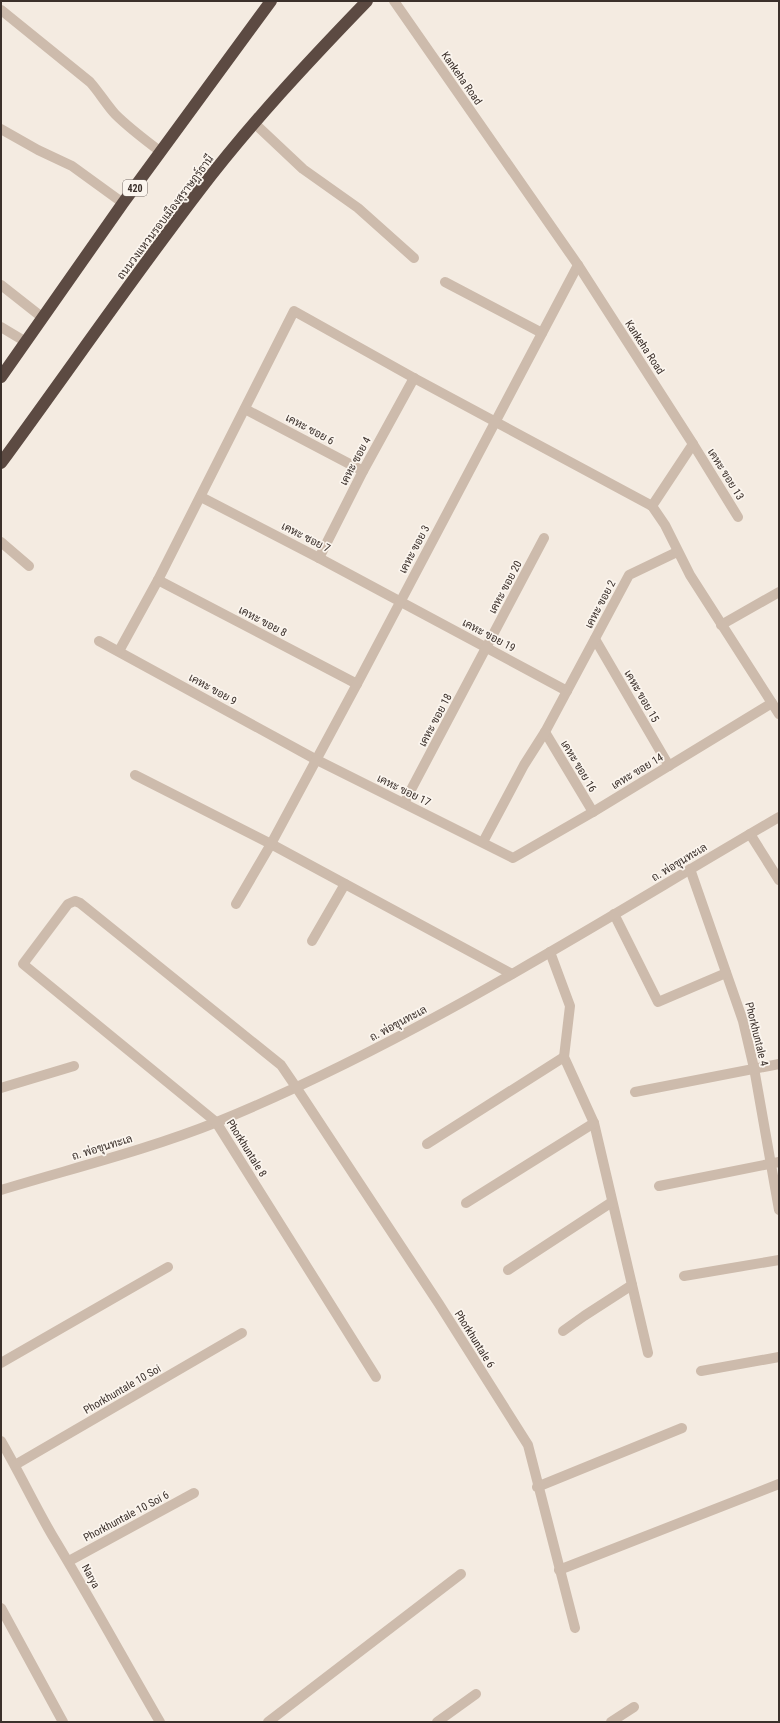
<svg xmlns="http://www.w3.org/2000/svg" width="780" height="1723" viewBox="0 0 780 1723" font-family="'Roboto Condensed',Sarabun,sans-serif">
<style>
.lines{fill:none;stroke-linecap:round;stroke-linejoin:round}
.minor{stroke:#cdbbac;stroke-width:10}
.highway{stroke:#5c4a42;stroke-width:12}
.labels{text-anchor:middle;stroke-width:3.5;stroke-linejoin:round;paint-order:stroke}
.shield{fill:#fbf5ee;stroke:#756b66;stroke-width:1}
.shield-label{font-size:10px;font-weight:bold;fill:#3b302b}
.street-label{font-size:11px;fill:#3b302b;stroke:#fbf5ee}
</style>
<rect width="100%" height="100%" fill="#f4ebe1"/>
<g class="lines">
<!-- minor -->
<g class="minor">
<polyline points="394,1 578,265 693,444 652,506"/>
<path d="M1 10 90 82C99 92 106 104 115 114 129 128 145 140 161 152"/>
<polyline points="254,123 303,169 358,208 414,258"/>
<polyline points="1,129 38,150 72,166 123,203"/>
<polyline points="445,282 542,333"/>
<polyline points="1,285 43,318"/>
<polyline points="1,327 26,342"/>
<polyline points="245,409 363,471"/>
<polyline points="693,444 738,517"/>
<polyline points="201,497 319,558 567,691"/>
<polyline points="1,542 29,566"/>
<polyline points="319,558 363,471 414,378"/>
<polyline points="158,580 357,684"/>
<polyline points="721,625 779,592"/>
<polyline points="595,639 669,766"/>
<polyline points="99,641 315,759 513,858 593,812 772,703"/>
<polyline points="119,651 158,580 294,311 414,378 652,506 665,525 690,575 779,714"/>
<polyline points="545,732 593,812"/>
<polyline points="135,775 271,844 512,974"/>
<polyline points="404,803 544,538"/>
<polyline points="750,834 779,880"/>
<polyline points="483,842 524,765 545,732 629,575 677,552"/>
<polyline points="690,869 743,1021 754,1068 779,1210"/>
<polyline points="236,904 271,844 357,684 578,265"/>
<polyline points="614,914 658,1002 726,973"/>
<polyline points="312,941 345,884"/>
<polyline points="550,952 570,1006 564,1057 594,1123 648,1353"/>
<polyline points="1,1088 74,1066"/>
<polyline points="635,1092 779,1064"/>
<polyline points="427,1144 564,1057"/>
<polyline points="659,1186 779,1162"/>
<path d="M1 1190C73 1168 147 1150 217 1122 415 1041 595 924 779 817"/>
<polyline points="466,1203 594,1123"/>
<polyline points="508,1270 612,1202"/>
<polyline points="684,1276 779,1260"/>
<polyline points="563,1331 584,1316 632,1285"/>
<polyline points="1,1363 168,1267"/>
<polyline points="701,1371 779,1357"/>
<polyline points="376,1377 216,1122 23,964 68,904 75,901 80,903 281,1065 296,1087 439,1304 528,1445 575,1628"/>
<path d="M1 1441C19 1472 34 1504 52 1535 89 1596 124 1660 160 1722"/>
<polyline points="15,1465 242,1333"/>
<polyline points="537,1487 682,1428"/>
<polyline points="69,1561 194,1493"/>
<polyline points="559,1570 779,1484"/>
<polyline points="1,1608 63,1722"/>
<polyline points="268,1722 461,1574"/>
<polyline points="437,1722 476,1694"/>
<polyline points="611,1722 634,1707"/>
</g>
<!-- highway -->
<g class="highway">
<polyline points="1,377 123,203 271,1"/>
<path d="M1 463C67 373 131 280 199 191 250 124 308 62 367 1"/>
</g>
</g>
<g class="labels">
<!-- shield labels -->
<rect class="shield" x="123" y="180" width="24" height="16" rx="3"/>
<g class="shield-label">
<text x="135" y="192">420</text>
</g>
<!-- street labels -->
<g class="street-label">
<text transform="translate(462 78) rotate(55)" y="4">Kankeha Road</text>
<text transform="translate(165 217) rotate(-53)" y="4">ถนนวงแหวนรอบเมืองสุราษฎร์ธานี</text>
<text transform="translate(645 347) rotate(57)" y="4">Kankeha Road</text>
<text transform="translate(310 429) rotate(28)" y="4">เคหะ ซอย 6</text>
<text transform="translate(355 461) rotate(-62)" y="4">เคหะ ซอย 4</text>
<text transform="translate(726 474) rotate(58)" y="4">เคหะ ขอย 13</text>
<text transform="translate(306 537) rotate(27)" y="4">เคหะ ซอย 7</text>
<text transform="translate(414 549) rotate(-62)" y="4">เคหะ ขอย 3</text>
<text transform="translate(505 587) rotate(-62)" y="4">เคหะ ขอย 20</text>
<text transform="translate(600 604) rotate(-62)" y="4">เคหะ ขอย 2</text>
<text transform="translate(263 621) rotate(28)" y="4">เคหะ ขอย 8</text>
<text transform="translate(489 635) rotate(28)" y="4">เคหะ ขอย 19</text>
<text transform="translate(213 689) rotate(29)" y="4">เคหะ ขอย 9</text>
<text transform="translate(642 696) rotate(60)" y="4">เคหะ ขอย 15</text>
<text transform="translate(435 720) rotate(-62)" y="4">เคหะ ขอย 18</text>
<text transform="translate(579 766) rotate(59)" y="4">เคหะ ขอย 16</text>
<text transform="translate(637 771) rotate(-31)" y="4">เคหะ ขอย 14</text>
<text transform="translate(404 790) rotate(26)" y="4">เคหะ ขอย 17</text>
<text transform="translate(679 862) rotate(-31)" y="4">ถ. พ่อขุนทะเล</text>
<text transform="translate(398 1023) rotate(-28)" y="4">ถ. พ่อขุนทะเล</text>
<text transform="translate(757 1034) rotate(76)" y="4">Phorkhuntale 4</text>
<text transform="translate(102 1147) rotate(-17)" y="4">ถ. พ่อขุนทะเล</text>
<text transform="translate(247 1148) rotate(58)" y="4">Phorkhuntale 8</text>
<text transform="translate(475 1339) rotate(58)" y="4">Phorkhuntale 6</text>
<text transform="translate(122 1389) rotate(-30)" y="4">Phorkhuntale 10 Soi</text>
<text transform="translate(126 1516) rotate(-28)" y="4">Phorkhuntale 10 Soi 6</text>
<text transform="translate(91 1576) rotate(62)" y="4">Narya</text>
</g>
</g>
<!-- border -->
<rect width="780" height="1723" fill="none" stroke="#3b302b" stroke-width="4"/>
</svg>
